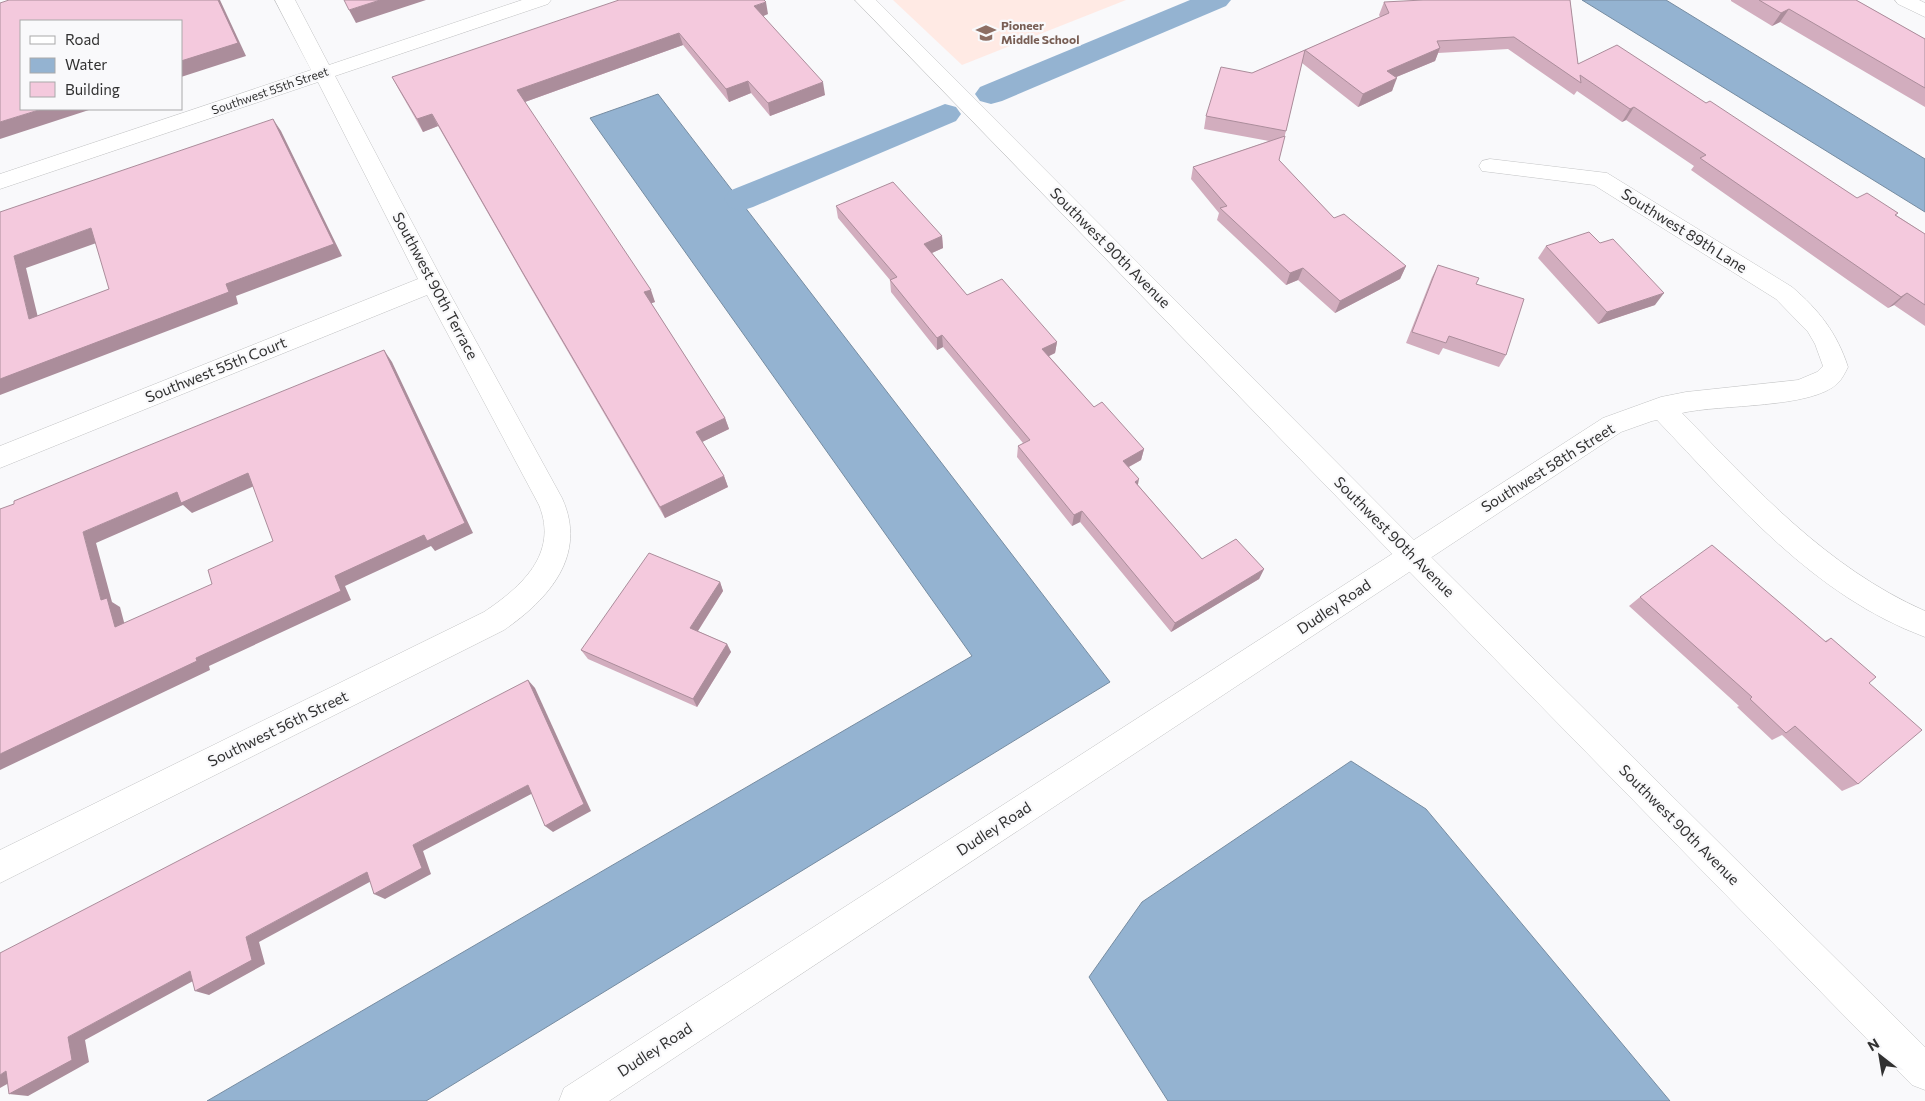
<svg xmlns="http://www.w3.org/2000/svg" width="1925" height="1101" viewBox="0 0 1925 1101" font-family="Commissioner,sans-serif">
<style>
.education{fill:#ffeae4}
.water{fill:#94b3d1;stroke:#768ca1}
.lines{fill:none;stroke-linecap:round;stroke-linejoin:round}
.canal{fill:#94b3d1;fill-rule:evenodd}
.minor-casing{stroke:#c2c3c4;stroke-width:1}
.tertiary-casing{stroke:#c2c3c4;stroke-width:1}
.minor{fill:#fff;fill-rule:evenodd}
.tertiary{fill:#fff;fill-rule:evenodd}
.wall{fill:#d2adbe}
.shaded-wall{fill:#ab8d9b}
.building{fill:#f4c9dd;stroke:#ab8d9b;fill-rule:evenodd}
.labels{text-anchor:middle;stroke-width:4.5;stroke-linejoin:round;paint-order:stroke}
.far-education-label{font-size:12px;font-weight:bold;fill:#785e54;stroke:#f9f9fb;text-anchor:start}
.far-street-label{font-size:12px;fill:#313131;stroke:#f9f9fb}
.street-label{font-size:15px;fill:#313131;stroke:#f9f9fb}
</style>
<rect width="100%" height="100%" fill="#f9f9fb"/>
<!-- education -->
<polygon class="education" points="893,0 1126,0 962,65"/>
<!-- water -->
<g class="water">
<polygon points="1582,0 1666,0 1925,159 1925,212"/>
<polygon points="658,94 1110,682 426,1101 207,1101 972,656 590,118"/>
<polygon points="1351,761 1426,809 1670,1101 1168,1101 1089,977 1142,902"/>
</g>
<g class="lines">
<!-- canal -->
<g class="canal">
<polygon points="1190,0 1231,0 1226,6 1002,101 991,104 980,101 975,94 980,87"/>
<polygon points="945,104 956,107 961,114 956,121 753,207 741,211 729,207 724,199 729,191"/>
</g>
<defs>
<g id="minor">
<path d="M275 0H295L329 65 522 0H551L548 4 335 76 444 283 562 498C588 555 549 599 504 630L0 883V850L484 612C521 587 559 554 539 505L427 295 0 468V446L418 279 318 82 0 189V174L311 70Z"/>
<polygon points="1895,0 1919,0 1925,3 1925,17 1898,4"/>
<path d="M1490 159 1607 173 1792 287C1819 310 1837 333 1848 367 1845 373 1842 379 1838 383 1812 409 1720 404 1682 413 1756 489 1826 567 1925 611V637C1814 596 1736 503 1657 420L1652 421 1621 432 609 1101H559L564 1088 1603 418 1661 397 1686 392 1798 380 1817 372 1823 366 1815 344 1808 332 1776 299 1594 185 1482 171 1479 166 1482 161Z"/>
</g>
<polygon id="tertiary" points="855,0 876,0 1421,547 1925,1047 1925,1090 1912,1085 1401,563"/>
</defs>
<!-- minor casing -->
<use href="#minor" class="minor-casing"/>
<!-- tertiary casing -->
<use href="#tertiary" class="tertiary-casing"/>
<!-- minor -->
<use href="#minor" class="minor"/>
<!-- tertiary -->
<use href="#tertiary" class="tertiary"/>
</g>
<!-- wall -->
<g class="wall">
<polygon points="1570,0 1578,64 1706,103 1857,198 1898,213 1896,215 1925,234 1925,326 1894,305 1888,308 1852,283 1691,170 1694,166 1626,120 1622,122 1577,91 1574,95 1508,49 1438,53 1435,61 1396,77 1392,91 1358,107 1302,63 1279,160 1334,218 1406,266 1400,279 1335,313 1298,280 1286,285 1217,220 1219,213 1191,179 1193,167 1269,141 1204,129 1206,116 1252,73 1380,17 1379,15 1384,2"/>
<polygon points="1731,0 1856,0 1925,39 1925,107 1780,22 1772,26 1731,1"/>
<polygon points="768,14 763,16 825,95 770,116 751,93 729,102 683,45 525,102 655,302 651,303 725,418 729,429 702,442 724,476 728,487 665,518 529,285 438,126 423,132 399,90 392,77"/>
<polygon points="836,206 942,236 943,248 932,253 967,295 1057,342 1055,353 1049,356 1094,407 1144,449 1141,460 1129,467 1138,485 1202,559 1264,569 1259,579 1171,632 1080,522 1072,526 1017,457 1018,446 1023,443 943,347 937,350 891,292 890,280 838,218"/>
<polygon points="1546,246 1655,305 1598,324 1538,258"/>
<polygon points="1438,265 1476,284 1506,355 1499,367 1443,348 1439,355 1406,343 1432,277"/>
<polygon points="720,582 723,591 698,631 727,644 731,652 697,707 588,659 581,650"/>
<polygon points="1640,597 1825,641 1831,638 1869,683 1858,784 1842,791 1782,735 1772,740 1737,707 1739,706 1629,606"/>
</g>
<!-- shaded-wall -->
<g class="shaded-wall">
<polygon points="218,0 220,0 246,56 181,77 181,61"/>
<polygon points="380,0 426,0 356,23 349,10"/>
<polygon points="766,2 768,14 756,19 754,6"/>
<polygon points="1789,9 1780,22 1772,26 1781,13"/>
<polygon points="679,33 683,45 522,103 517,90"/>
<polygon points="1440,48 1435,61 1382,83 1387,71"/>
<polygon points="1397,78 1392,91 1358,107 1363,94"/>
<polygon points="748,81 751,93 729,102 726,89"/>
<polygon points="823,82 825,95 770,116 768,103"/>
<polygon points="1634,107 1626,120 1622,122 1630,109"/>
<polygon points="42,109 92,109 0,139 0,122"/>
<polygon points="432,114 438,126 423,132 417,119"/>
<polygon points="273,119 281,131 342,256 236,296 238,304 0,395 0,379 226,284"/>
<polygon points="91,228 102,241 26,268 41,330 29,319 14,256"/>
<polygon points="942,236 943,248 925,256 924,244"/>
<polygon points="1406,266 1400,279 1335,313 1340,301"/>
<polygon points="1303,268 1298,280 1286,285 1290,273"/>
<polygon points="651,290 655,302 649,304 644,292"/>
<polygon points="1664,293 1655,305 1598,324 1607,312"/>
<polygon points="1907,293 1894,305 1888,308 1901,297"/>
<polygon points="942,335 943,347 937,350 937,338"/>
<polygon points="1057,342 1055,353 1041,360 1042,349"/>
<polygon points="384,350 392,362 473,533 435,551 431,546 345,586 351,600 209,666 210,670 0,770 0,754 196,658 335,576"/>
<polygon points="725,418 729,429 700,443 696,432"/>
<polygon points="1144,449 1141,460 1121,471 1123,461"/>
<polygon points="248,473 259,484 192,513 183,505 96,543 112,602 120,607 128,637 115,627 101,600 83,532 177,492"/>
<polygon points="724,476 728,487 665,518 660,507"/>
<polygon points="1139,479 1137,490 1135,482"/>
<polygon points="1082,511 1080,522 1072,526 1074,515"/>
<polygon points="1264,569 1259,579 1171,632 1175,623"/>
<polygon points="720,582 723,591 694,637 690,628"/>
<polygon points="727,644 731,652 697,707 693,699"/>
<polygon points="528,680 535,688 591,811 553,832 545,826"/>
<polygon points="528,785 535,792 423,851 431,874 385,899 374,894 413,845"/>
<polygon points="367,872 377,878 259,942 265,964 209,995 195,991 246,937"/>
<polygon points="190,971 204,975 85,1040 89,1062 28,1096 9,1094 68,1037"/>
<polygon points="6,1071 25,1074 0,1088 0,1075"/>
</g>
<!-- building -->
<g class="building">
<polygon points="9,0 218,0 238,43 181,61 181,21 21,21 21,109 42,109 0,122 0,3"/>
<polygon points="344,0 380,0 349,10"/>
<polygon points="619,0 764,0 766,2 754,6 823,82 768,103 748,81 726,89 679,33 517,90 651,290 644,292 725,418 696,432 724,476 660,507 523,273 432,114 417,119 392,77"/>
<polygon points="1423,0 1570,0 1578,64 1617,45 1706,103 1710,101 1857,198 1867,193 1898,213 1895,215 1925,234 1925,305 1907,293 1901,297 1864,271 1700,158 1706,155 1634,107 1630,109 1580,75 1581,83 1514,37 1437,41 1440,48 1387,71 1397,78 1363,94 1305,50 1389,13 1384,2"/>
<polygon points="1759,0 1856,0 1925,39 1925,88 1789,9 1781,13"/>
<polygon points="1305,50 1286,131 1206,116 1221,67 1252,73"/>
<path d="M273 119 334 244 226 284 229 292 0 379V212ZM91 228 109 289 29 319 14 256Z"/>
<polygon points="1285,136 1279,160 1334,218 1344,214 1406,266 1340,301 1303,268 1290,273 1220,208 1227,206 1193,167"/>
<polygon points="893,182 942,236 924,244 967,295 1002,279 1057,342 1042,349 1094,407 1102,402 1144,449 1123,461 1139,479 1135,482 1202,559 1236,539 1264,569 1175,623 1082,511 1074,515 1018,446 1030,440 942,335 937,338 890,280 897,277 836,206"/>
<polygon points="1589,232 1600,243 1613,239 1664,293 1607,312 1546,246"/>
<polygon points="1438,265 1479,278 1476,284 1524,299 1506,355 1449,336 1446,343 1412,332"/>
<path d="M384 350 465 523 427 541 424 535 335 576 341 591 196 658 197 661 0 754V509L14 504V501L135 451ZM248 473 273 541 208 570 212 584 115 627 107 598 101 600 83 532 177 492 181 503Z"/>
<polygon points="1712,545 1826,642 1831,638 1876,677 1869,683 1922,730 1858,784 1795,726 1786,733 1750,699 1752,697 1640,597"/>
<polygon points="649,553 720,582 690,628 727,644 693,699 581,650"/>
<polygon points="528,680 584,804 545,826 528,785 413,845 422,868 374,894 367,872 246,937 252,960 195,991 190,971 68,1037 72,1060 9,1094 6,1071 0,1075 0,953"/>
</g>
<!-- icons -->
<defs>
<symbol id="school-bare" viewBox="-9 -9 18 18"><path d="M0-5L7-2L0 1L-7-2ZM-4 1L0 2.5L4 1V4Q0 6-4 4Z" fill="#8d6e63" stroke="#f9f9fb" stroke-width="2.5" paint-order="stroke"/></symbol>
</defs>
<g fill-rule="evenodd">
<use href="#school-bare" x="972" y="19" width="28" height="28"/>
</g>
<g class="labels">
<!-- far-education labels -->
<g class="far-education-label">
<text x="1001" y="30">Pioneer<tspan x="1001" dy="14">Middle School</tspan></text>
</g>
<!-- far-street labels -->
<g class="far-street-label">
<text transform="translate(270 91) rotate(-19)" y="4">Southwest 55th Street</text>
</g>
<!-- street labels -->
<g class="street-label">
<text transform="translate(1684 231) rotate(32)" y="5">Southwest 89th Lane</text>
<text transform="translate(1110 248) rotate(45)" y="5">Southwest 90th Avenue</text>
<text transform="translate(435 286) rotate(62)" y="5">Southwest 90th Terrace</text>
<text transform="translate(216 370) rotate(-22)" y="5">Southwest 55th Court</text>
<text transform="translate(1548 468) rotate(-32)" y="5">Southwest 58th Street</text>
<text transform="translate(1394 537) rotate(45)" y="5">Southwest 90th Avenue</text>
<text transform="translate(1334 607) rotate(-34)" y="5">Dudley Road</text>
<text transform="translate(278 729) rotate(-26)" y="5">Southwest 56th Street</text>
<text transform="translate(1679 825) rotate(45)" y="5">Southwest 90th Avenue</text>
<text transform="translate(994 829) rotate(-33)" y="5">Dudley Road</text>
<text transform="translate(655 1050) rotate(-33)" y="5">Dudley Road</text>
</g>
</g>
<!-- legend -->
<rect x="20" y="20" width="162" height="90" fill="#f9f9fb" stroke="#a9a9aa"/>
<rect x="30" y="36" width="25" height="8" fill="#ffffff" stroke="#a9a9aa"/>
<text x="65" y="45" font-size="15" fill="#313131">Road</text>
<rect x="30" y="58" width="25" height="15" fill="#94b3d1" stroke="#a9a9aa"/>
<text x="65" y="70" font-size="15" fill="#313131">Water</text>
<rect x="30" y="82" width="25" height="15" fill="#f4c9dd" stroke="#a9a9aa"/>
<text x="65" y="95" font-size="15" fill="#313131">Building</text>
<!-- north arrow -->
<g transform="translate(1880 1056) rotate(329)" stroke="#f9f9fb" stroke-width="4" paint-order="stroke">
<path d="M0-4L9 19L0 12L-9 19Z" fill="#313131"/>
<text y="-8" font-size="14" font-weight="bold" text-anchor="middle" fill="#313131">N</text>
</g>
</svg>
